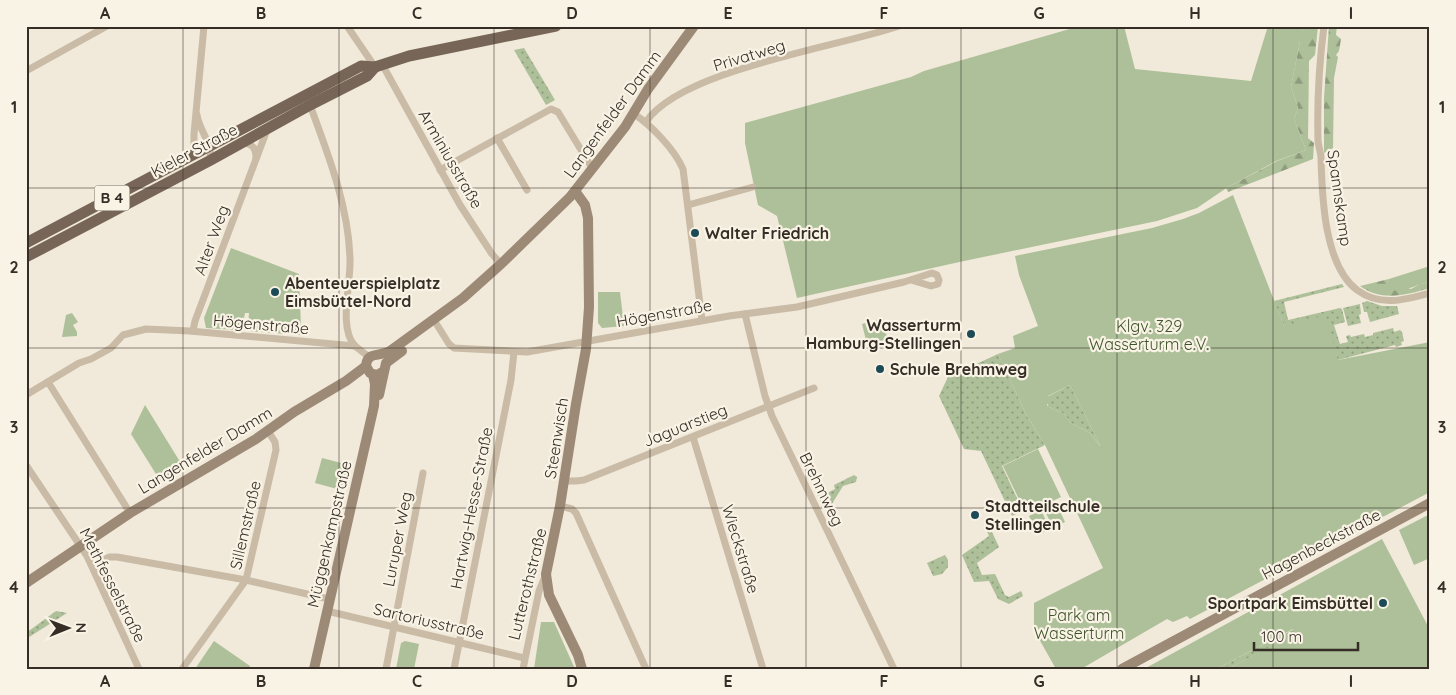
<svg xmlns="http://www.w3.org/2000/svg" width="1456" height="695" viewBox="0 0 1456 695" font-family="Quicksand,sans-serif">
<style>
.grass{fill:url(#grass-dots)}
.forest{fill:url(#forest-firs)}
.green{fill:#adc099;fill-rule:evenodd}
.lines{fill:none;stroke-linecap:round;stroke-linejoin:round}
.street{stroke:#c9bba5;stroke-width:7}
.secondary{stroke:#9d8a76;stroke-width:10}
.primary{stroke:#776657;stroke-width:11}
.grid{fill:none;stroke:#352d26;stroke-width:1;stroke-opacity:0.55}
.poi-dot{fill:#1c4a56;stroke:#f9f3e5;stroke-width:2}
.labels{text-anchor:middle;stroke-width:4.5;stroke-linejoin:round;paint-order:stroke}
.shield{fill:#f9f3e5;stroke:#70685f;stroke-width:1}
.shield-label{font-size:15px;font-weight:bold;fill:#352d26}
.street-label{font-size:16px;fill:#352d26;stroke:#f9f3e5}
.poi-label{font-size:16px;font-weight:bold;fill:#352d26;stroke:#f9f3e5;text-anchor:start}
.park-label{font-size:16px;fill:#3e532a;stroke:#f9f3e5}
.neatline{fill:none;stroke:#352d26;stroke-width:2}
.grid-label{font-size:16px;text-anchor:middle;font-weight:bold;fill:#352d26}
</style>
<defs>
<pattern id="grass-dots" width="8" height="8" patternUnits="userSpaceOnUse" patternTransform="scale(1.25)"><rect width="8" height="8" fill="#adc099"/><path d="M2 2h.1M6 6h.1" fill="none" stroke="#8e9c7d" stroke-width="1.8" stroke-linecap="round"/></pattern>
<pattern id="forest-firs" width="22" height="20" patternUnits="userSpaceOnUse" patternTransform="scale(1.25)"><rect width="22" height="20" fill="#adc099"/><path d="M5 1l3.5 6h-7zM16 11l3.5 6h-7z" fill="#8e9c7d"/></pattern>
</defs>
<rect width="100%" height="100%" fill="#f1e9d9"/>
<!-- grass -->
<g class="grass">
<polygon points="524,48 555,100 546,105 514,50"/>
<polygon points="1342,284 1344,287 1284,302 1288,320 1340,308 1342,309 1345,322 1334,325 1340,344 1348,342 1346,336 1350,335 1351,337 1364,334 1365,337 1373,335 1373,333 1393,328 1394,332 1400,330 1402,332 1404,341 1401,342 1402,345 1396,347 1395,345 1338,360 1284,326 1274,301"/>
<polygon points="1367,301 1382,306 1397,306 1399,314 1370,322 1367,312 1364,312 1362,303"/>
<polygon points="1360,304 1361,314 1359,315 1361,323 1348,326 1343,308"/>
<polygon points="248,325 301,328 302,335 248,331"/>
<polygon points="998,354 1027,416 1045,445 1002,466 1023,511 1012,516 981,451 964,449 939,396 948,377"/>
<polygon points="1070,385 1101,447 1090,433 1071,423 1064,414 1047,406 1049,403 1047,397"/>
<polygon points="854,475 857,477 856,482 843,486 830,507 824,510 816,492 819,491 821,496 835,489 834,485"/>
<polygon points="1006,519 1008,522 991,530 999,547 977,563 982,575 995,574 1005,595 1009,597 1021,591 1023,596 1009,604 998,599 989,581 974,582 962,555 989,536 986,529"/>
<polygon points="945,555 948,560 948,567 942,574 933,576 927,563"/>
<polygon points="56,611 67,613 26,639 26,633"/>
<polygon points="1294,629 1296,633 1228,669 1216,669"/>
</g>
<!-- forest -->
<g class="forest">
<polygon points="1303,26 1318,26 1315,55 1309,61 1308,138 1314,143 1313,159 1228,192 1226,188 1228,187 1277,161 1306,150 1294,119 1298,108 1291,87 1300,41 1304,41 1302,32"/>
<polygon points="1329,26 1337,26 1336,35 1341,39 1339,51 1336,55 1338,57 1334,78 1333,148 1324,153 1324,98"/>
<path d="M1389 279 1387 282 1411 289 1420 284 1430 282V288C1406 295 1382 302 1360 286Z"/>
</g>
<!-- green -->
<g class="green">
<polygon points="1080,26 1124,26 1135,69 1251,81 1268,26 1303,26 1302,34 1306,35 1305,41 1300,41 1291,87 1298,108 1294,119 1306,150 1276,161 1228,187 1197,208 1157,221 964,261 797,298 777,216 758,205 745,143 745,123 911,77 924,71"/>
<path d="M1233 195 1284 326 1326 315 1338 360 1430 342V492L1190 619 1187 616 1173 622 1167 619 1081 669H1056L1034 630V603L1103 568 1045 445 1027 416 998 354 1015 348 1013 336 1038 326 1019 275 1015 256 1152 228 1183 219 1199 213ZM1070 385 1100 445V446L1090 433 1071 423 1064 414 1047 406V404H1050L1051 400 1048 396Z"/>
<polygon points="231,248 299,274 301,328 248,325 249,313 245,313 242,328 237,330 206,328 204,318"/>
<path d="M1430 266V282C1417 282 1393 302 1387 282L1389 279Z"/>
<polygon points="598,292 620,292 624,326 602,328 598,323"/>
<polygon points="72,313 78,322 73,325 77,332 77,336 62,337 66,315"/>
<polygon points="883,318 884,323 882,325 888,338 868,348 862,324"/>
<polygon points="145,405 182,465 180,466 182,470 161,482 131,434"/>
<polygon points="1038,449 1061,497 1026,514 1003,466"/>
<polygon points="322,458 349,465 346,471 341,490 315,483"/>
<polygon points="1056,503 1065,522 1053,528 1044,509"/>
<polygon points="1041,510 1050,529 1038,535 1029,516"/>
<polygon points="1430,514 1430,558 1414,565 1399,530"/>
<polygon points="1382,539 1430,630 1430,669 1228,669 1295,633 1293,629 1216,669 1144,669"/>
<polygon points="541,622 554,622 575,669 534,669"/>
<polygon points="214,641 250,666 249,669 195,669"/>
<polygon points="405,641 419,644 414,669 396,669 401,643"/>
</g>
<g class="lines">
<!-- street -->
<g class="street">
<polyline points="347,26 375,67"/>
<path d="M1324 26C1319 64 1317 102 1318 140 1318 146 1321 152 1321 158 1322 196 1324 265 1357 290 1380 307 1405 300 1430 293"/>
<polyline points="382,64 460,205 492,254 501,264"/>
<polyline points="26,71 107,26"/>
<path d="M310 105C328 154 349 207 350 260 351 283 338 328 355 346"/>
<path d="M634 114C651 125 675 150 683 169L702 320"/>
<path d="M197 115C199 131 215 146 209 161"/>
<path d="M646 122C680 70 838 47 899 26"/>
<polyline points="497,138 527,190"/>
<path d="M242 143C252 143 256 148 256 158"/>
<polyline points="199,154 194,144 194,134 204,26"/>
<polyline points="440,170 551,109 558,112 592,168"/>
<polyline points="688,205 753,187"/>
<polyline points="745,314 765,396 772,416 894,669"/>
<polyline points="434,320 449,344 454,348 527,352 729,316 797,307 904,282 932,273 937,275 939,280 938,284 931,286 911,280"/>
<polyline points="193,331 195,321 267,130"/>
<polyline points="48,382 130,513"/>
<polyline points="26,395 79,363 91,359 111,348 123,335 146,329 190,331 355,346 369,357"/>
<polyline points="693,437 763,669"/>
<polyline points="26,465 87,556 139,669"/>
<polyline points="564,481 576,481 584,480 814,388"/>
<polyline points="560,506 572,509 576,513 646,669"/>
<polyline points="92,566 109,557 117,557 246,580 329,599"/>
<polyline points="327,611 524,658"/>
<polyline points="182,669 246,580 276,450 275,442 268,431"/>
<polyline points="386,669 423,473"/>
<polyline points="454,669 511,380 514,352"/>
<polyline points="523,669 539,591 546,574"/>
</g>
<!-- secondary -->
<g class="secondary">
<polyline points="575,191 585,205 588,218 589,307 586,349 576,404 560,506 546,574 549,595 578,655 582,669"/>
<path d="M384 371 377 375 370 373 366 366C367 351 380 357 390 351L463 298 501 264 570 197 625 127 648 89 694 26"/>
<polyline points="379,395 386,363 402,351"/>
<polyline points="26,583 130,513 256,439 294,412 346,381 366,366"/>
<polyline points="314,669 374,406 375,384 373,375"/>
<polyline points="1122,669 1430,503"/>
</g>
<!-- primary -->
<g class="primary">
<polyline points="26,243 361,66 375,67 409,56 556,26"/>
<polyline points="26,257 209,161 310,105 367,76 375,67"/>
</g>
</g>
<!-- grid -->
<path class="grid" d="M183 26V669M339 26V669M494 26V669M650 26V669M806 26V669M961 26V669M1117 26V669M1273 26V669M26 188H1430M26 348H1430M26 508H1430"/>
<!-- markers -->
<g class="poi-dot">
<circle cx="695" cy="233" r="5"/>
<circle cx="275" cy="292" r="5"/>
<circle cx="971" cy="334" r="5"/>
<circle cx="880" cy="369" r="5"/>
<circle cx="975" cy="515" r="5"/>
<circle cx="1383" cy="603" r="5"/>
</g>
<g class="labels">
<!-- shield labels -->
<rect class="shield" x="94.5" y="185.5" width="35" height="25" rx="4"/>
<g class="shield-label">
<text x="112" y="203">B 4</text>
</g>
<!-- street labels -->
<g class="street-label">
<text transform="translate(749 55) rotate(-17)" y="6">Privatweg</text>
<text transform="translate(612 114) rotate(-54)" y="6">Langenfelder Damm</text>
<text transform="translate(194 150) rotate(-28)" y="6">Kieler Straße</text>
<text transform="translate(451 159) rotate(60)" y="6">Arminiusstraße</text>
<text transform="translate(1340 198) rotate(82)" y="6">Spannskamp</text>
<text transform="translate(211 240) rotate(-70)" y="6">Alter Weg</text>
<text transform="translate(664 313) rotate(-10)" y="6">Högenstraße</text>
<text transform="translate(261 324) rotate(5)" y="6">Högenstraße</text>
<text transform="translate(685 425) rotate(-22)" y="6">Jaguarstieg</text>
<text transform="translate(556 438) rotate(-81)" y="6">Steenwisch</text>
<text transform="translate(205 450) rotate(-31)" y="6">Langenfelder Damm</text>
<text transform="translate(822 489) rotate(64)" y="6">Brehmweg</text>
<text transform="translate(471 508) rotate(-79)" y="6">Hartwig-Hesse-Straße</text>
<text transform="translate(245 525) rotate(-77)" y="6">Sillemstraße</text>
<text transform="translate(329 534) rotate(-77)" y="6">Müggenkampstraße</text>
<text transform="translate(397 539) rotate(-79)" y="6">Luruper Weg</text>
<text transform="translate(1321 544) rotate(-28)" y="6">Hagenbeckstraße</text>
<text transform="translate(741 549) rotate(73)" y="6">Wieckstraße</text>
<text transform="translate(527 584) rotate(-76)" y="6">Lutterothstraße</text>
<text transform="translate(113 585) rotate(63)" y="6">Methfesselstraße</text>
<text transform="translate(429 621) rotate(13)" y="6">Sartoriusstraße</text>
</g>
<!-- poi labels -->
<g class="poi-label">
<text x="705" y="239">Walter Friedrich</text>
<text x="285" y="289">Abenteuerspielplatz<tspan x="285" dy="18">Eimsbüttel-Nord</tspan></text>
<text x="961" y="331" text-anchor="end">Wasserturm<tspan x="961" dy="18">Hamburg-Stellingen</tspan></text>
<text x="890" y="375">Schule Brehmweg</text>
<text x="985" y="512">Stadtteilschule<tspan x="985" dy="18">Stellingen</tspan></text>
<text x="1373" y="609" text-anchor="end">Sportpark Eimsbüttel</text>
</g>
<!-- park labels -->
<g class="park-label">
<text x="1149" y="332">Klgv. 329<tspan x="1149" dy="18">Wasserturm e.V.</tspan></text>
<text x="1079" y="621">Park am<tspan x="1079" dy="18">Wasserturm</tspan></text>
</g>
</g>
<!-- border -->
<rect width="1456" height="695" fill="none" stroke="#f9f3e5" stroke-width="55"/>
<!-- north arrow -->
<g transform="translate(68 628) rotate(89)" stroke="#f9f3e5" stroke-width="4" paint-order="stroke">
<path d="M0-4L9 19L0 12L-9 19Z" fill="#352d26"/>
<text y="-8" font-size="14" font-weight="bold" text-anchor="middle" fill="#352d26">N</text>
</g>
<!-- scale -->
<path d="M1254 642v8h104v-8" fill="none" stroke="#352d26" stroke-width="2.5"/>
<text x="1261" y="642" font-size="15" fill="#352d26" stroke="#f9f3e5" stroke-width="4" paint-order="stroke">100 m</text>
<rect x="28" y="28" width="1400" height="640" class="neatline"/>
<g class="grid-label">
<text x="105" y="19">A</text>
<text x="261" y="19">B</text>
<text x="417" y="19">C</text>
<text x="572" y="19">D</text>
<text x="728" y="19">E</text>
<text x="884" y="19">F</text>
<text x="1039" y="19">G</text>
<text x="1195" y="19">H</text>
<text x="1351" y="19">I</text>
<text x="14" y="113">1</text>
<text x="1442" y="113">1</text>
<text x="14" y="273">2</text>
<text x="1442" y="273">2</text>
<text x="14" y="433">3</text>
<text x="1442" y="433">3</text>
<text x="14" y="593">4</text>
<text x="1442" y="593">4</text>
<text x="105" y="687">A</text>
<text x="261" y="687">B</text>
<text x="417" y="687">C</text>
<text x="572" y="687">D</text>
<text x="728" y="687">E</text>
<text x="884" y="687">F</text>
<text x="1039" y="687">G</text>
<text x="1195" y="687">H</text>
<text x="1351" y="687">I</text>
</g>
</svg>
